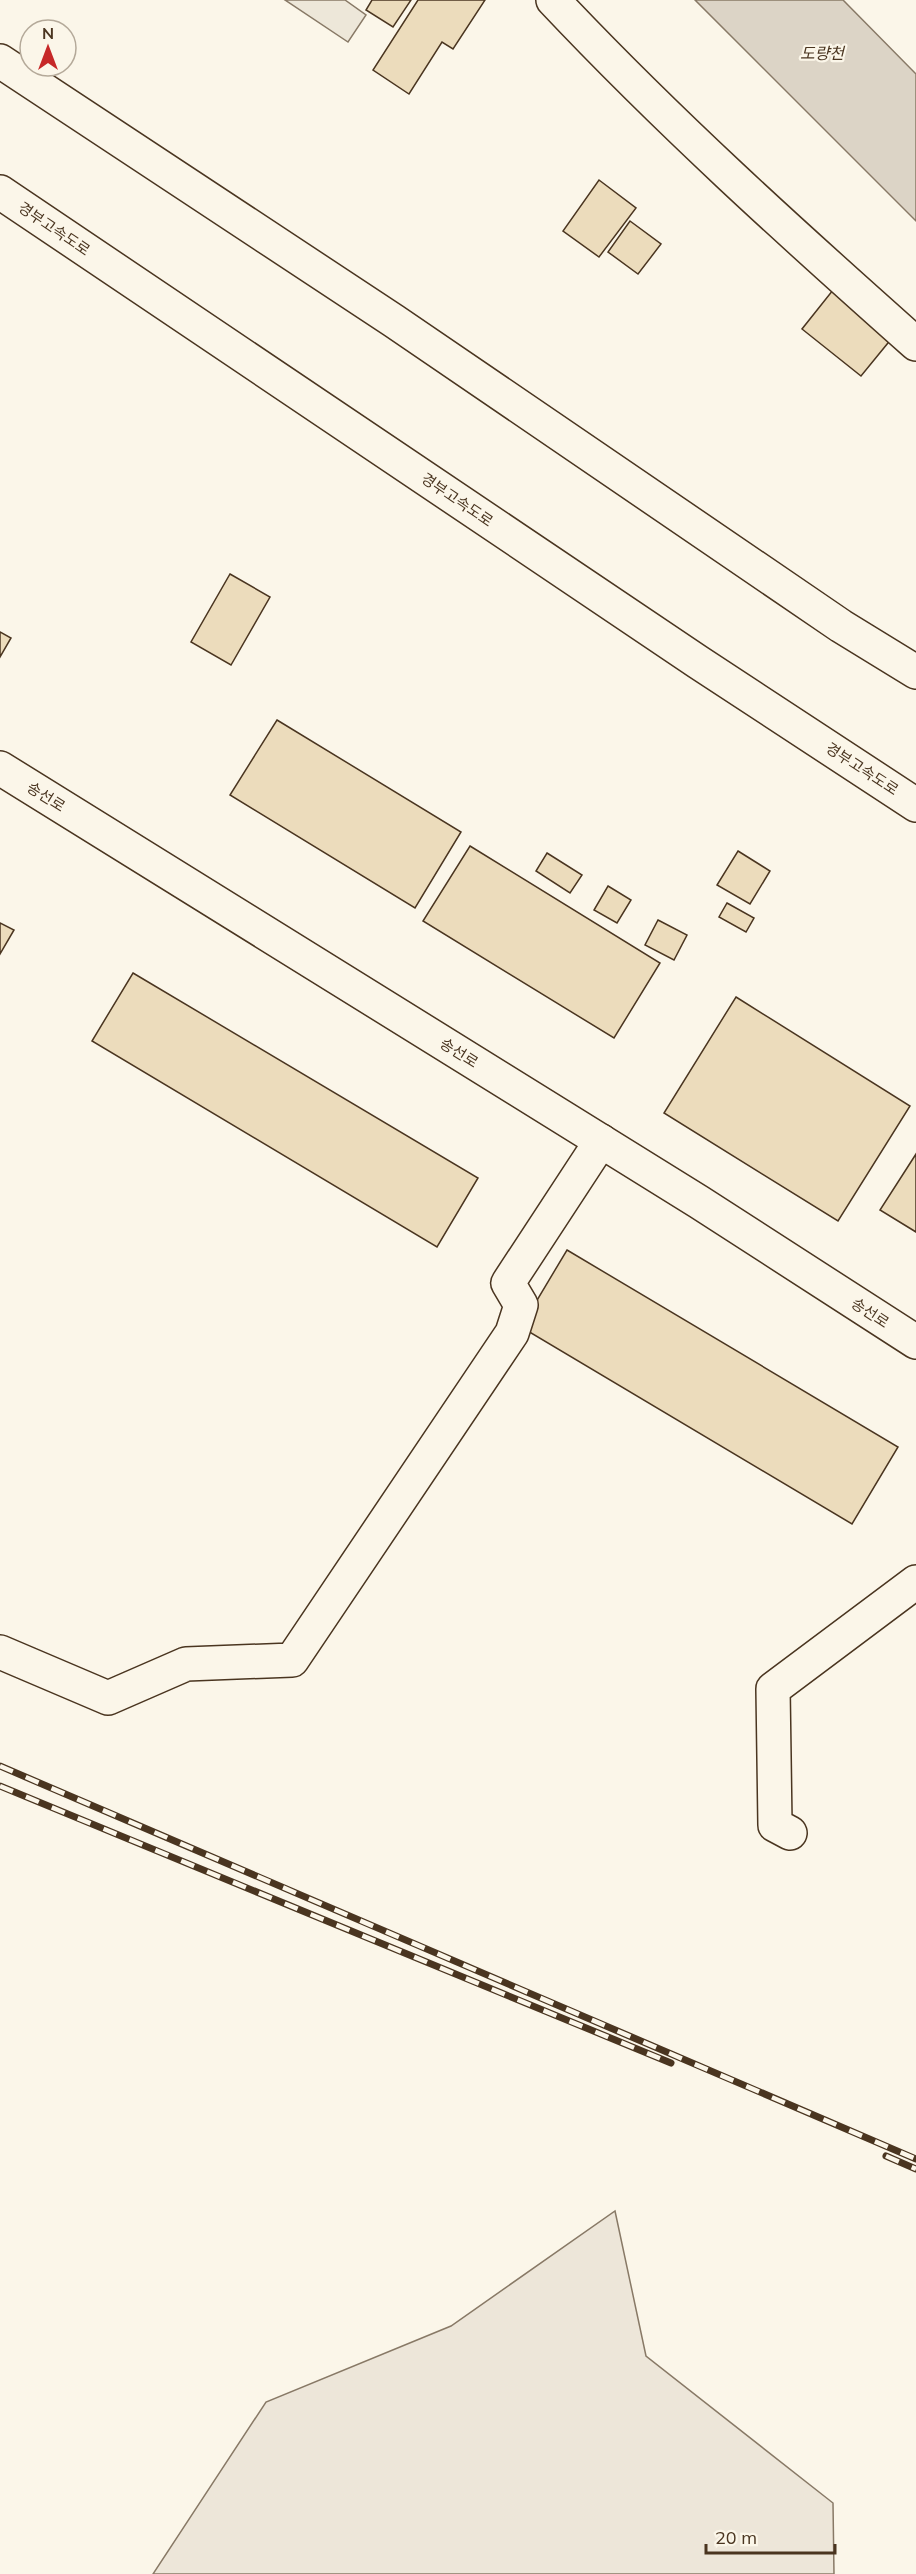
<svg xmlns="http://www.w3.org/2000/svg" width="916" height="2574" viewBox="0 0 916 2574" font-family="Mulish,'Noto Sans KR',sans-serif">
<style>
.green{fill:#ede6d9;stroke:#887966;stroke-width:1.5}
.parking{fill:#ede7d9;stroke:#887966;stroke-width:1.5}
.water{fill:#dcd4c6;stroke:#887966;stroke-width:1.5}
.building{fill:#ecdcbc;stroke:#4a3520;stroke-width:1.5}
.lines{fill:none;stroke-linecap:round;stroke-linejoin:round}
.minor-casing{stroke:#4a3520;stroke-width:36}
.major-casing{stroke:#4a3520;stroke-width:36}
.highway-casing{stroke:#4a3520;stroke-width:36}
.minor{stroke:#fbf6e9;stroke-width:33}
.major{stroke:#fbf6e9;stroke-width:33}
.highway{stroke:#fbf6e9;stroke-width:33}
.rail-casing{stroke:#4a3520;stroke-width:7}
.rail{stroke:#fbf6e9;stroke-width:4.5;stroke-dasharray:14;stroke-linecap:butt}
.labels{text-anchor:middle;stroke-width:4.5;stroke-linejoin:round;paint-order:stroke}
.street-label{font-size:15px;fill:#4a3520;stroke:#fbf6e9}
.water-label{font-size:16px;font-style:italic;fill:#4a3520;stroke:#fbf6e9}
</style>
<rect width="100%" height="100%" fill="#fbf6e9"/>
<!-- green -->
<polygon class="green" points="615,2211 646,2356 833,2503 834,2574 153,2574 266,2402 451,2326"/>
<!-- parking -->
<polygon class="parking" points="285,0 345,0 366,15 348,42"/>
<!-- water -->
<polygon class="water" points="695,0 843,0 916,74 916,221"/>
<!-- building -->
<g class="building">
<polygon points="372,0 411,0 393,27 366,10"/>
<polygon points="418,0 485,0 453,49 442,42 409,94 373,70"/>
<polygon points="599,180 636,208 599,257 563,231"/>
<polygon points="630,221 661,244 638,274 608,252"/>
<polygon points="833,290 892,338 861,376 802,329"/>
<polygon points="230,574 270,597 231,665 191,642"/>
<polygon points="0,632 11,638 0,657"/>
<polygon points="277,720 461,832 415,908 230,795"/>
<polygon points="470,846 660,963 614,1038 423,921"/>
<polygon points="738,851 770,871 750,904 717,885"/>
<polygon points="547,853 582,875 570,893 536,871"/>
<polygon points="608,886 631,900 617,923 594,910"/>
<polygon points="727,903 754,918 746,932 719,917"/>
<polygon points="658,920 687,935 674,960 645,945"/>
<polygon points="0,923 14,930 0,954"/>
<polygon points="133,973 478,1178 437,1247 92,1041"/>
<polygon points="736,997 910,1106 838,1221 664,1113"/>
<polygon points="916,1154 916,1232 880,1210"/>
<polygon points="567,1250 898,1447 852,1524 521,1327"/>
</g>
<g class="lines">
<defs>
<g id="minor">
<path d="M553 0C667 121 791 233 916 344"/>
<polyline points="0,1652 108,1698 186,1664 292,1660 512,1333 521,1305 508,1283 601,1141"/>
<polyline points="790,1833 775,1825 773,1689 916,1582"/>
</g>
<polyline id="major" points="0,768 699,1202 916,1342"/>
<g id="highway">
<polyline points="0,61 394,321 841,626 916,672"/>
<polyline points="0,192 698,662 916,805"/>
</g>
</defs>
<!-- minor casing -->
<use href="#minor" class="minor-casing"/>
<!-- major casing -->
<use href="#major" class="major-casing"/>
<!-- highway casing -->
<use href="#highway" class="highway-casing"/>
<!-- minor -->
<use href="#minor" class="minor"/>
<!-- major -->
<use href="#major" class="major"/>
<!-- highway -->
<use href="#highway" class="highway"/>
<defs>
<g id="rail">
<polyline points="0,1766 916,2159"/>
<polyline points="0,1786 671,2063"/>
<polyline points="886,2156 916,2169"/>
</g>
</defs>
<!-- rail casing -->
<use href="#rail" class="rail-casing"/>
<!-- rail -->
<use href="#rail" class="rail"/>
</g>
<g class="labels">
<!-- street labels -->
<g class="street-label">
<text transform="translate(54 229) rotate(34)" y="5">경부고속도로</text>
<text transform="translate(457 500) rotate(34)" y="5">경부고속도로</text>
<text transform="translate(862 769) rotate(33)" y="5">경부고속도로</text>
<text transform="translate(46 797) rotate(32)" y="5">송선로</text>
<text transform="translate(459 1053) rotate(32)" y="5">송선로</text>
<text transform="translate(870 1313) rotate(33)" y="5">송선로</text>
</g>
<!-- water labels -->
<g class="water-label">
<text x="822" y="59">도량천</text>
</g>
</g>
<!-- north arrow -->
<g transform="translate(48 48)"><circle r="28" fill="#fbf6e9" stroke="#b4a999" stroke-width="1.5"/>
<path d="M0-4.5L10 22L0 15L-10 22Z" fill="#c62828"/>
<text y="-9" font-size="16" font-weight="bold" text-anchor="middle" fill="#4a3520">N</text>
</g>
<!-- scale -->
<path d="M706 2544v9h129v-9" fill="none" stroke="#4a3520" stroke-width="3"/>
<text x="715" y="2544" font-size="18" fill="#4a3520" stroke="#fbf6e9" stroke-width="4.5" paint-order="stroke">20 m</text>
</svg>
